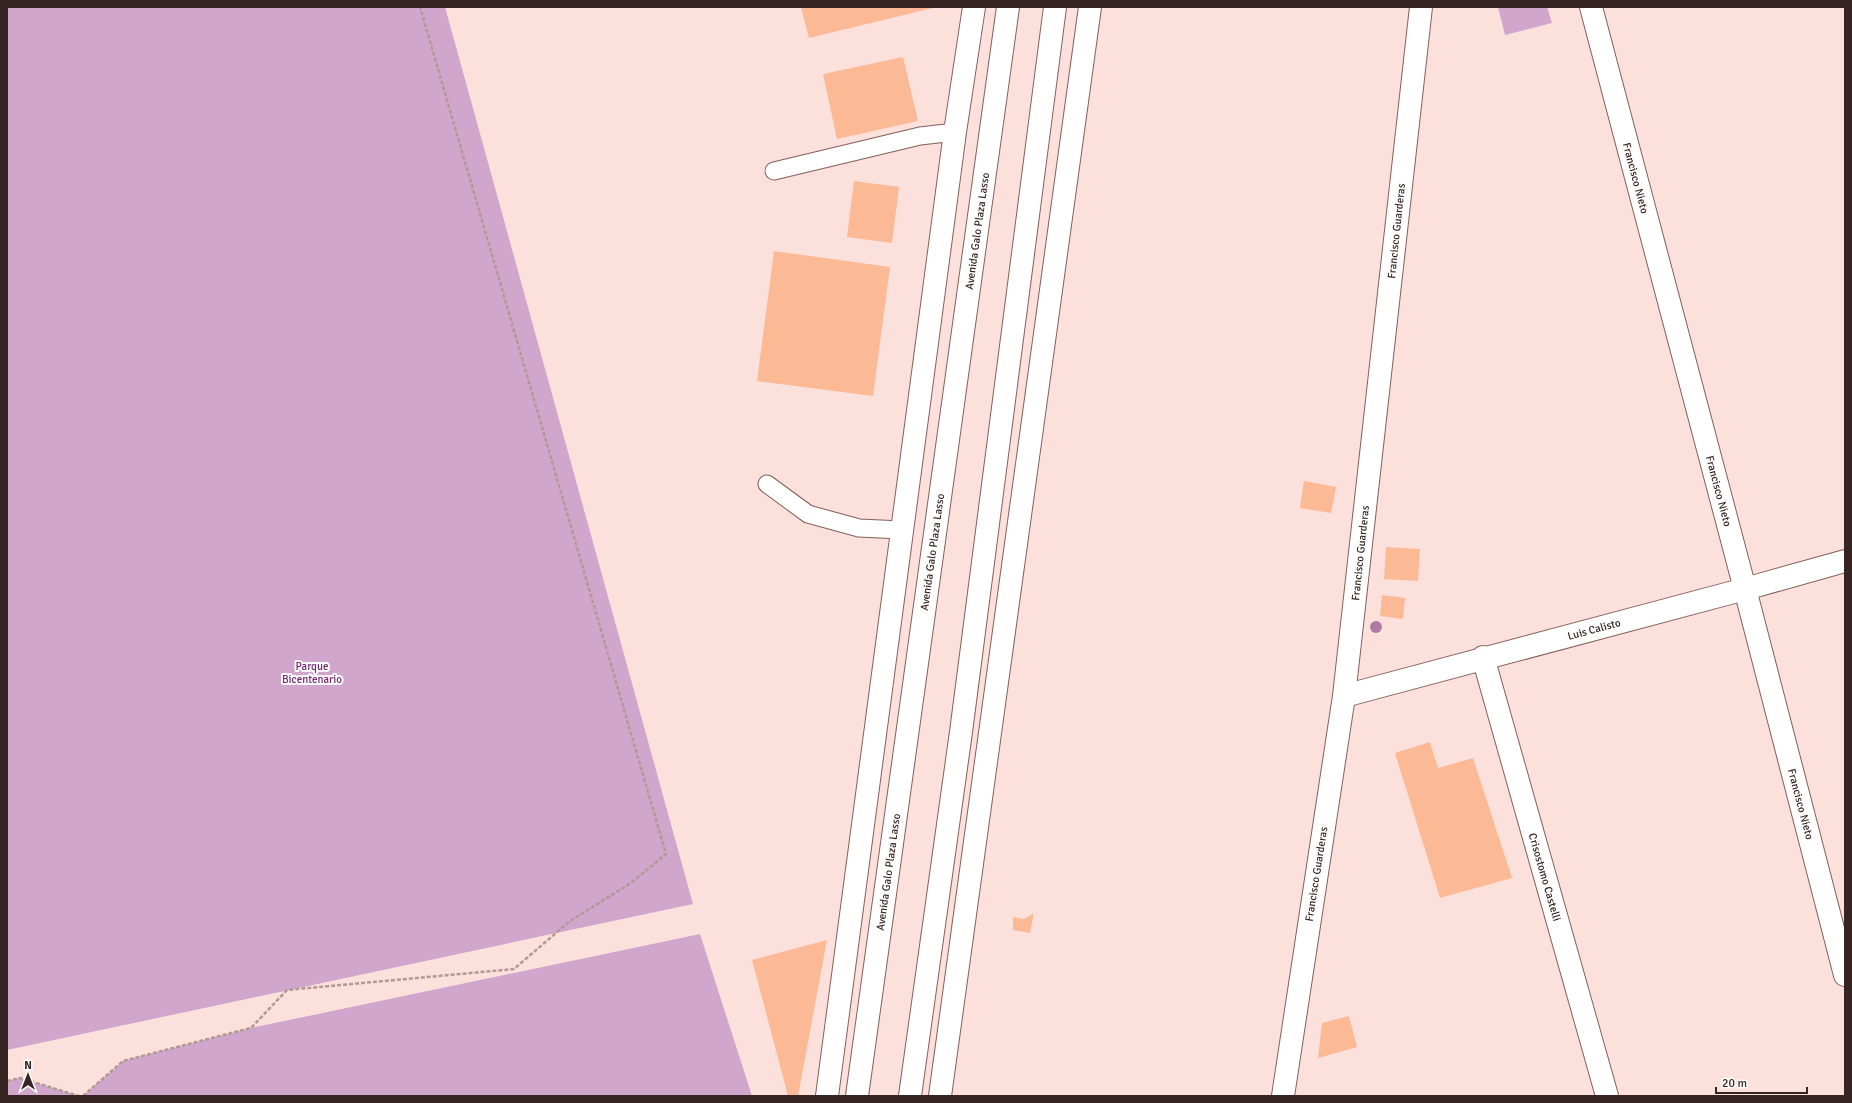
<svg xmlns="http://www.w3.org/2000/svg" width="1852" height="1103" viewBox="0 0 1852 1103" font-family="Signika,sans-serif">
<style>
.green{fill:#d1a6cd}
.building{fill:#fcb996}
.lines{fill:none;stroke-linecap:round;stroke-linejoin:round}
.lane-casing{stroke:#855f59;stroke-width:19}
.street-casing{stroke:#855f59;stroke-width:24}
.secondary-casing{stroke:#855f59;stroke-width:24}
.primary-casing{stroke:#855f59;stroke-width:24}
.path{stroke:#b19996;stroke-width:2.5;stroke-dasharray:4 2;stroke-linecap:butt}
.lane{stroke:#fff;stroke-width:17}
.street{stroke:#fff;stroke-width:22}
.secondary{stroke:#fff;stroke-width:22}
.primary{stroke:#fff;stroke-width:22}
.tree{fill:#b17aa2}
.labels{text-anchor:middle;stroke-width:4;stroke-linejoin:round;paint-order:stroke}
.street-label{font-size:11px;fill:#352422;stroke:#fff}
.park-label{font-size:11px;fill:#742772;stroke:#fff}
</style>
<rect width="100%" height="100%" fill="#fce0dc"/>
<!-- green -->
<g class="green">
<polygon points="7,7 445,7 693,904 7,1050"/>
<polygon points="1498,7 1547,7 1552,23 1505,35"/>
<polygon points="700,934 752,1096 83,1096 123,1061 251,1028"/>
<polygon points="20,1078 79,1096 7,1096 7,1081"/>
</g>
<!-- building -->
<g class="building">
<polygon points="801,7 933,7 933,8 809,38"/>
<polygon points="903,57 918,121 837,139 823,74"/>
<polygon points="854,181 899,187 892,243 847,237"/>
<polygon points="774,251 890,267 873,396 757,381"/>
<polygon points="1304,481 1336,487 1331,513 1300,508"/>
<polygon points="1386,547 1420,549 1418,581 1384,579"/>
<polygon points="1382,595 1405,598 1403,619 1380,616"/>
<polygon points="1430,742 1438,768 1473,758 1512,878 1440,898 1395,753"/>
<polygon points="1034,913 1030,933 1013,930 1013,917 1024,919"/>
<polygon points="827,940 798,1096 788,1096 752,960"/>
<polygon points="1349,1016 1357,1047 1318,1058 1322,1023"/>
</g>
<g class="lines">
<defs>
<g id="lane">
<polyline points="774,171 920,136 955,132"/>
<polyline points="767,484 808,514 859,528 902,530"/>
</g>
<g id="street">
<polyline points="1591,7 1745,589 1845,975"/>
<polyline points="1483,657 1607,1096"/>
<polyline points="1344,696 1745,589 1845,561"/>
<polyline points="1283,1096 1344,696 1421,7"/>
</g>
<g id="secondary">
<polyline points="827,1096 955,132 974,7"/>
<polyline points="940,1096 1090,7"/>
</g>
<g id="primary">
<polyline points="857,1096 1008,7"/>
<polyline points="910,1096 961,732 1055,7"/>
</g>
</defs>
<!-- lane casing -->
<use href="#lane" class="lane-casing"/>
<!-- street casing -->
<use href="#street" class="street-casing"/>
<!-- secondary casing -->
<use href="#secondary" class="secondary-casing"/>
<!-- primary casing -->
<use href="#primary" class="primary-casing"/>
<!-- path -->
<g class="path">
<polyline points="7,1081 20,1078 79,1096"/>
<polyline points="83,1096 123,1061 251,1028 287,990 514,969 570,921 631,883 666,854 420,7"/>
</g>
<!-- lane -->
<use href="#lane" class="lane"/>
<!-- street -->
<use href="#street" class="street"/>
<!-- secondary -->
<use href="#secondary" class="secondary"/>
<!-- primary -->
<use href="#primary" class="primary"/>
</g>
<!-- trees -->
<circle class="tree" cx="1376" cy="627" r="6"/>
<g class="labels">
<!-- street labels -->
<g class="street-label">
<text transform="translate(1636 178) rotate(75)" y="4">Francisco Nieto</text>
<text transform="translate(977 231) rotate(-82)" y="4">Avenida Galo Plaza Lasso</text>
<text transform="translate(1396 231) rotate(-84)" y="4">Francisco Guarderas</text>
<text transform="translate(1719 491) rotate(75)" y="4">Francisco Nieto</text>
<text transform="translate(932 552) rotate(-82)" y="4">Avenida Galo Plaza Lasso</text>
<text transform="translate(1360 553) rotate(-84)" y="4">Francisco Guarderas</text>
<text transform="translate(1594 629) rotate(-15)" y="4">Luis Calisto</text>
<text transform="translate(1801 804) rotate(75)" y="4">Francisco Nieto</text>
<text transform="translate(888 872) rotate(-82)" y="4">Avenida Galo Plaza Lasso</text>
<text transform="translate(1316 874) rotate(-81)" y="4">Francisco Guarderas</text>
<text transform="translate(1545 877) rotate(74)" y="4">Crisostomo Castelli</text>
</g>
<!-- park labels -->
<g class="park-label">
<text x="312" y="670">Parque<tspan x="312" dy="13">Bicentenario</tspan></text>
</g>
</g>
<!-- border -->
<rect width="1852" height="1103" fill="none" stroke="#352422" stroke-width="16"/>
<!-- north arrow -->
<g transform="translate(28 1075)" stroke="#ffffff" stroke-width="3" paint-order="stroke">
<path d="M0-3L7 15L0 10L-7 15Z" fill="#352422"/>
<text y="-6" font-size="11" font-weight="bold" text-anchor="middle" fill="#352422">N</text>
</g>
<!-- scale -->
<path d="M1716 1087v6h91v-6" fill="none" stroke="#352422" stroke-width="2"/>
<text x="1722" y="1087" font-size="12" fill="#352422" stroke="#ffffff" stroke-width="3" paint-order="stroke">20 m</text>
</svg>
